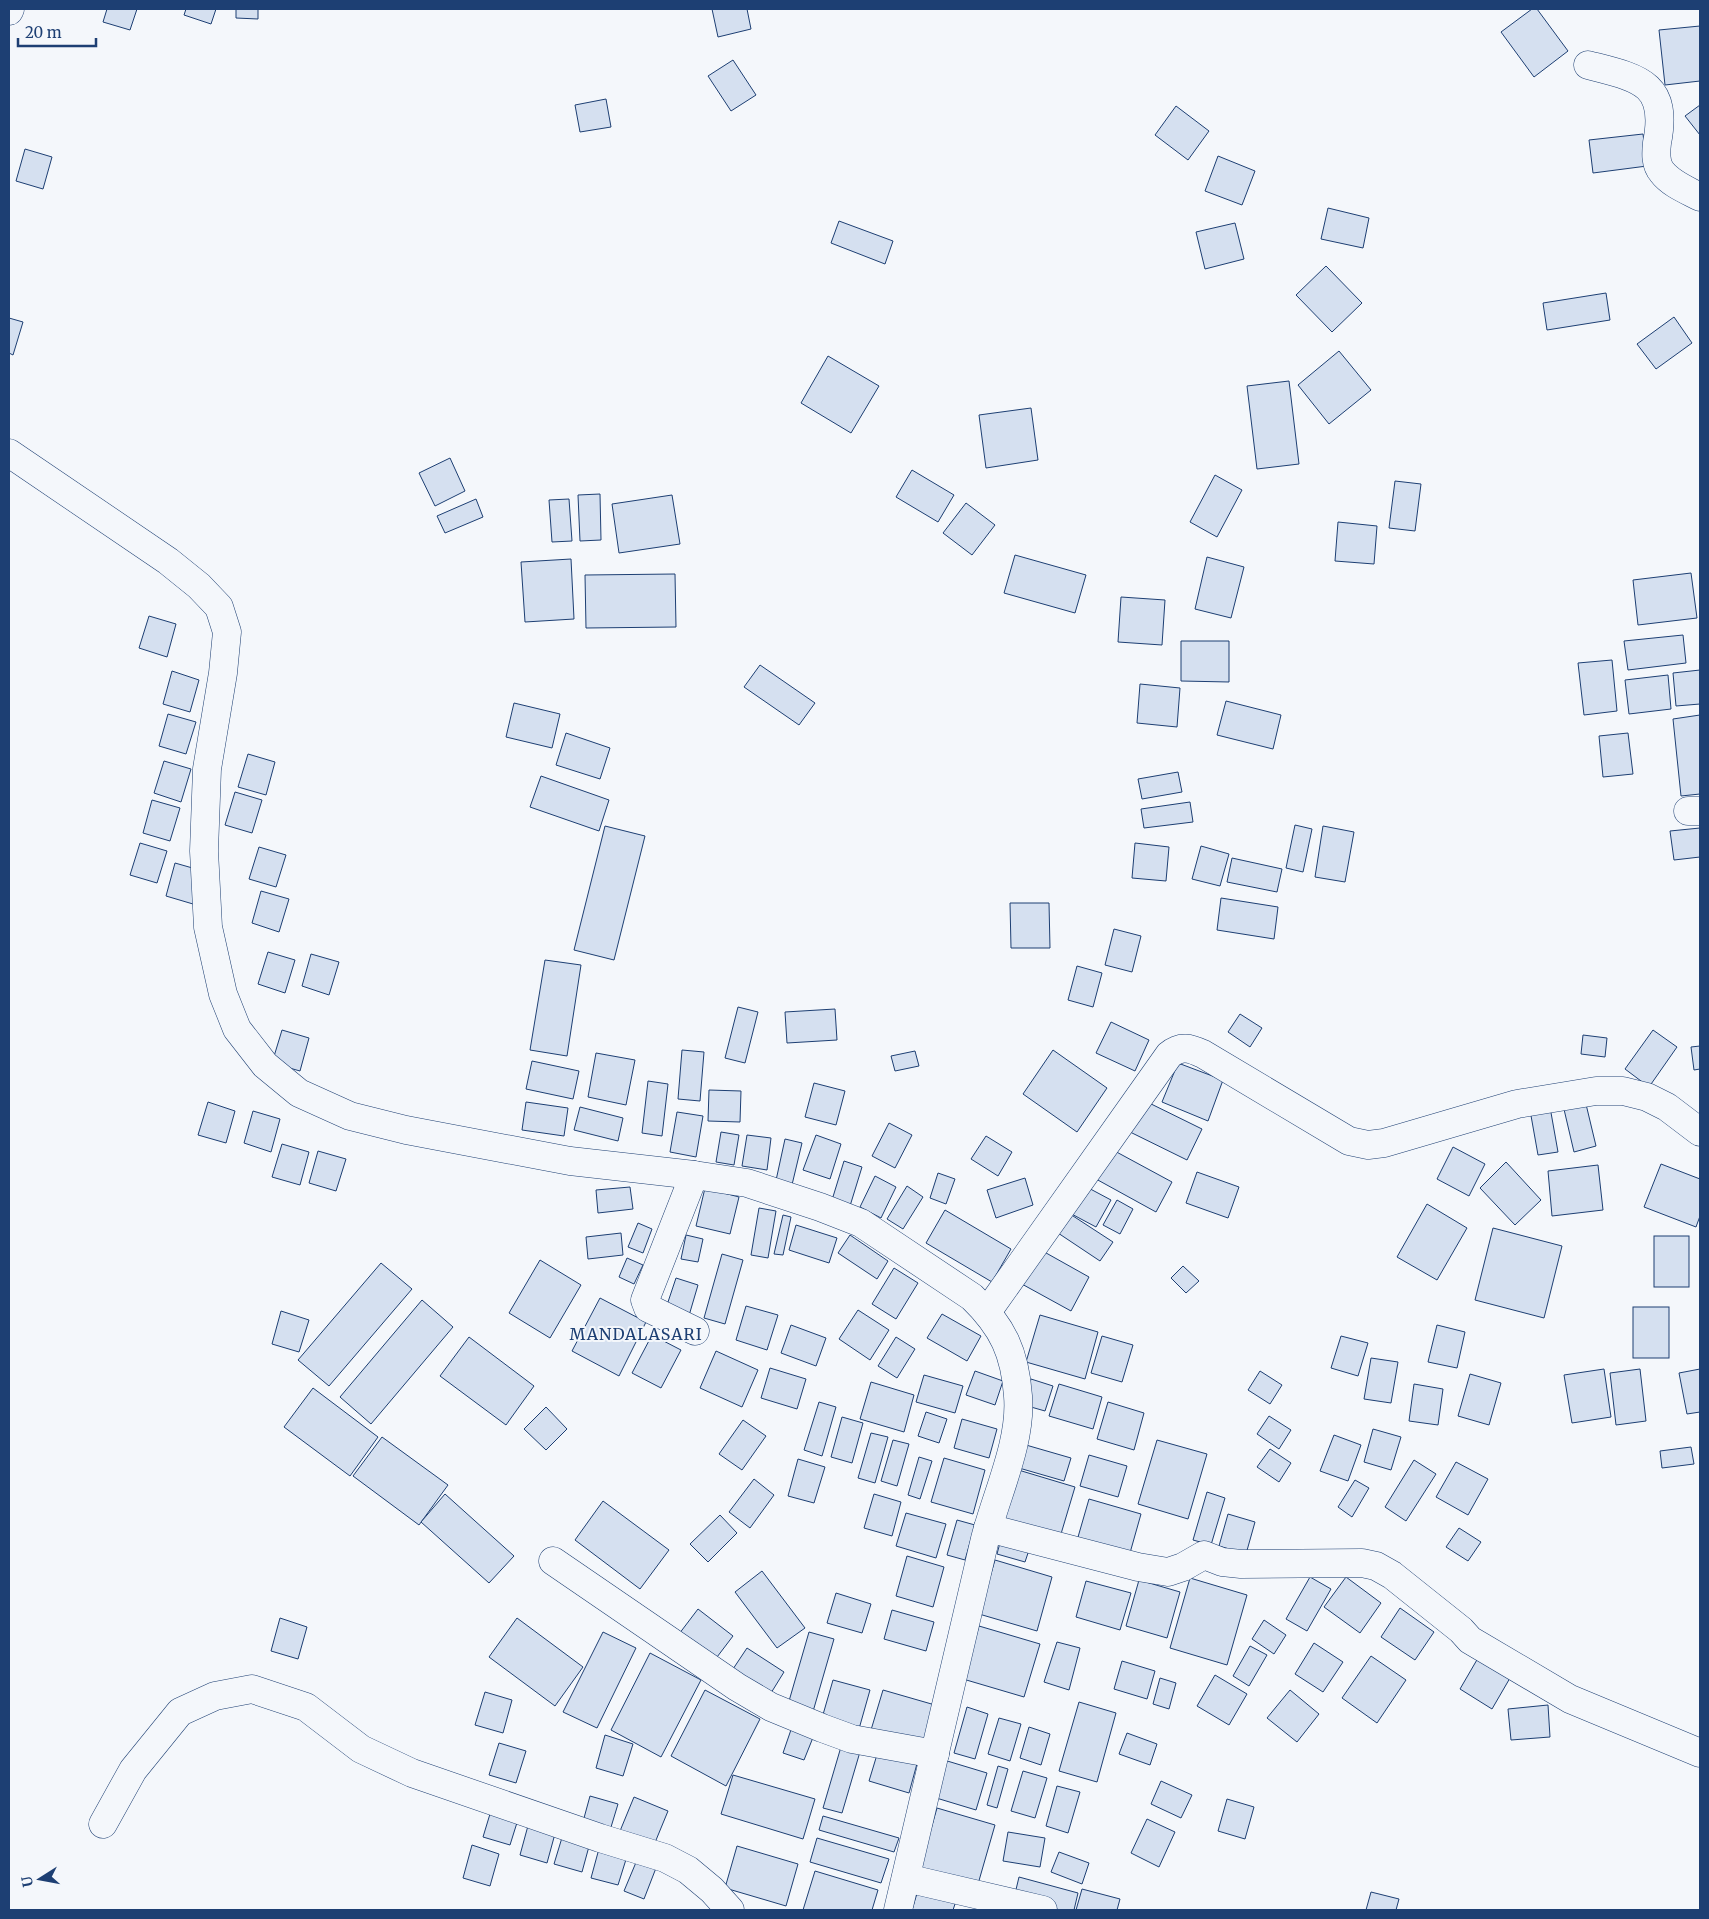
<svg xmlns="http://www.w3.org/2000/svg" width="1709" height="1919" viewBox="0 0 1709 1919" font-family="Merriweather,serif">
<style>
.building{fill:#d5e0f0;stroke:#1d3f73}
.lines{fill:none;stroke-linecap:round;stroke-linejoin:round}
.minor-casing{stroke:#1d3f73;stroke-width:29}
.minor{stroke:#f4f7fb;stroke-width:28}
.labels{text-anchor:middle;stroke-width:4;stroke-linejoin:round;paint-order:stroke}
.quarter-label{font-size:16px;letter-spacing:1px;fill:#1d3f73;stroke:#f4f7fb}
</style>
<rect width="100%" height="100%" fill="#f4f7fb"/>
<!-- building -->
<g class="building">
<polygon points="107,9 137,9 130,30 103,22"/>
<polygon points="186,9 216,9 211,24 184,15"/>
<polygon points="236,9 258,9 258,19 236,18"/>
<polygon points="712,9 747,9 751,29 718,37"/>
<polygon points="1532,9 1537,9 1568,51 1534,77 1501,32"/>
<polygon points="1700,26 1700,81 1665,85 1659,30"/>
<polygon points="733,60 756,95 731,111 708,76"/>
<polygon points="606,99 611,127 580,132 575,105"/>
<polygon points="1700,105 1700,135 1685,116"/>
<polygon points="1176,106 1209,131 1188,160 1155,135"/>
<polygon points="1643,134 1647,166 1593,173 1589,140"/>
<polygon points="25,149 52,157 43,189 16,181"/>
<polygon points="1218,156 1255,171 1242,205 1205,191"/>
<polygon points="1328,208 1369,218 1363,248 1321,239"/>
<polygon points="839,221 893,241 885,264 831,243"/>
<polygon points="1235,223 1244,259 1205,269 1196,232"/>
<polygon points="1326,266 1362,303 1332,332 1296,295"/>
<polygon points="1606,293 1610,320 1547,330 1543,303"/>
<polygon points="1674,317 1692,343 1656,369 1637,344"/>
<polygon points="9,318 23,322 13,355 9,353"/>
<polygon points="1339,351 1371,390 1329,424 1298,385"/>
<polygon points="828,356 879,386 851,433 801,403"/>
<polygon points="1289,381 1299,464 1257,469 1247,386"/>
<polygon points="1031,408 1038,460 986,468 979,415"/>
<polygon points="450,458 465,491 435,506 419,473"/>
<polygon points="912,470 954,495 938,522 896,497"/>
<polygon points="1215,475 1242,490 1217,537 1190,522"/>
<polygon points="1395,481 1421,484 1415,531 1389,528"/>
<polygon points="600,494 601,540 580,541 578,495"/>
<polygon points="672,495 680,544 619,553 612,504"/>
<polygon points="476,499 483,517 445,533 437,516"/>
<polygon points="569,499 572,541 552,542 549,500"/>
<polygon points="966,503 995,525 972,555 943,533"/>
<polygon points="1338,522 1377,526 1374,564 1335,561"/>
<polygon points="1015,555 1086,575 1075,613 1004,593"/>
<polygon points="1207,557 1244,567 1231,618 1195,609"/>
<polygon points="571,559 574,619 525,622 521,562"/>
<polygon points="1691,573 1697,618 1638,625 1633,580"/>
<polygon points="675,574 676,627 586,628 585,575"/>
<polygon points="1121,597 1165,600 1162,645 1118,642"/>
<polygon points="149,616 176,624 167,657 139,648"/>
<polygon points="1683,635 1686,663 1628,670 1624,641"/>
<polygon points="1181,641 1229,641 1229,682 1181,681"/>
<polygon points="1612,660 1617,711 1584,715 1578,663"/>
<polygon points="760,665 815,703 799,725 744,687"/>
<polygon points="1700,670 1700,704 1676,706 1673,673"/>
<polygon points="172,671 199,680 190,712 163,704"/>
<polygon points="1668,675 1671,709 1629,714 1625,680"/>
<polygon points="1140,684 1180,688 1177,727 1137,723"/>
<polygon points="1226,701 1281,715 1273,749 1217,735"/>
<polygon points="514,703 560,714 552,748 506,737"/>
<polygon points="168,714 196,722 186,754 159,746"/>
<polygon points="1700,715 1700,794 1681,796 1673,719"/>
<polygon points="566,733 610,748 600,779 556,765"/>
<polygon points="1628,733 1633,774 1603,777 1599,736"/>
<polygon points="248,754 275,762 266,795 238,787"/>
<polygon points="164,761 191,769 181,802 154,793"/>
<polygon points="1178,772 1182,792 1142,799 1138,779"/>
<polygon points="541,776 609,800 599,831 530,807"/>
<polygon points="235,792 262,800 252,833 225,825"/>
<polygon points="152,800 180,808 170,841 143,833"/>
<polygon points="1190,802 1193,822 1144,828 1141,809"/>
<polygon points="1295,825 1312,829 1303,872 1286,868"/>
<polygon points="605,826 645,836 614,960 574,950"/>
<polygon points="1323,826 1354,832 1345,882 1315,877"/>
<polygon points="1700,828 1700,857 1674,860 1670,831"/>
<polygon points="140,843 167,851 157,883 130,875"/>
<polygon points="1135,843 1169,847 1166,881 1132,878"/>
<polygon points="1201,846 1229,854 1220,886 1192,879"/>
<polygon points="259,847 286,855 276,887 249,879"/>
<polygon points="1232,858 1282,869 1277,892 1227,882"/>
<polygon points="175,863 203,871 193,904 166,896"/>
<polygon points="261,891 289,899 279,932 252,923"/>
<polygon points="1221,898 1278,907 1274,939 1217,930"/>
<polygon points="1010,903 1049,903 1050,948 1011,948"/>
<polygon points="1114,929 1141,936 1132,972 1105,965"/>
<polygon points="268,952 295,960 285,993 258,984"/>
<polygon points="311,954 339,962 329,995 302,986"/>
<polygon points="545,960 581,965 567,1056 530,1050"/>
<polygon points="1077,966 1102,973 1093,1007 1068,1000"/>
<polygon points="738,1007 758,1012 745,1063 725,1058"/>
<polygon points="835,1009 837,1040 787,1043 785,1012"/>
<polygon points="1240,1014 1262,1028 1250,1047 1228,1032"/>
<polygon points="1111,1022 1149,1040 1135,1071 1096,1053"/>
<polygon points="282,1030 309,1038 300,1071 272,1063"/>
<polygon points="1653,1030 1677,1047 1649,1087 1625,1069"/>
<polygon points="1583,1035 1607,1038 1605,1057 1581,1054"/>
<polygon points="1700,1046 1700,1069 1694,1070 1691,1047"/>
<polygon points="682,1050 704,1052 700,1101 678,1099"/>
<polygon points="1053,1050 1107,1088 1077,1132 1023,1094"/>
<polygon points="915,1051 919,1066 895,1071 891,1056"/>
<polygon points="596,1053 635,1060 626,1105 588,1097"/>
<polygon points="532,1061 579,1071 573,1099 526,1089"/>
<polygon points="1178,1063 1223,1080 1208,1121 1162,1102"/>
<polygon points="648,1081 668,1084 662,1136 642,1133"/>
<polygon points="814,1083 845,1091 836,1125 805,1117"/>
<polygon points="709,1090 741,1091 740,1122 708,1121"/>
<polygon points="1141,1099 1202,1129 1187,1160 1126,1130"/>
<polygon points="1585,1100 1596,1146 1574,1152 1563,1105"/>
<polygon points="208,1102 235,1111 226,1143 198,1135"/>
<polygon points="526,1102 568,1108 564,1136 522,1130"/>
<polygon points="580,1107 623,1118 618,1141 574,1130"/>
<polygon points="1550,1107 1558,1152 1538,1155 1530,1110"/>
<polygon points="253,1111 280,1119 271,1152 244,1143"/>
<polygon points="677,1112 703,1116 696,1157 670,1152"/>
<polygon points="889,1123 912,1135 895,1168 872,1156"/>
<polygon points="721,1132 739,1135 734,1165 716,1162"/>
<polygon points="747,1135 771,1138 767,1170 742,1166"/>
<polygon points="816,1135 841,1144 830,1179 803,1170"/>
<polygon points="986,1136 1012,1152 998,1176 971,1159"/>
<polygon points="785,1139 802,1143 791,1189 775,1185"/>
<polygon points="282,1144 309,1152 300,1185 272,1177"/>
<polygon points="1453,1147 1485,1164 1469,1196 1437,1179"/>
<polygon points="1111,1149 1172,1182 1156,1212 1096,1179"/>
<polygon points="318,1151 346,1159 336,1191 309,1183"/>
<polygon points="844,1161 862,1167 850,1206 832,1200"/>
<polygon points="1506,1162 1541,1200 1515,1225 1480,1188"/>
<polygon points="1661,1164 1700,1179 1700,1216 1696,1227 1644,1207"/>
<polygon points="1598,1165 1603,1210 1552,1216 1548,1171"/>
<polygon points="1197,1172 1239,1187 1228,1218 1186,1203"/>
<polygon points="938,1173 955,1179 946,1204 930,1198"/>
<polygon points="875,1176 896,1187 881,1218 860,1207"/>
<polygon points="1025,1178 1033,1205 996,1218 987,1190"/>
<polygon points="1081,1184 1111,1200 1096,1227 1066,1211"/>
<polygon points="907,1186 923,1197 903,1229 887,1219"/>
<polygon points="630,1187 633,1209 598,1213 596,1190"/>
<polygon points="705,1188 739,1197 730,1234 696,1226"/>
<polygon points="1117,1200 1133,1209 1120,1234 1103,1225"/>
<polygon points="1427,1204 1467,1228 1437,1280 1397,1257"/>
<polygon points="759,1208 776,1211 768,1258 751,1255"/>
<polygon points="945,1210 1011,1249 992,1282 926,1243"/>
<polygon points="1070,1214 1113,1242 1100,1261 1058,1233"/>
<polygon points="783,1215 791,1217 783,1255 774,1254"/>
<polygon points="638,1223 652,1229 643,1253 628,1247"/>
<polygon points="796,1225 837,1238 829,1263 789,1250"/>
<polygon points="1493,1228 1562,1246 1544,1318 1475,1300"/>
<polygon points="621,1233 623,1255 588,1259 586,1237"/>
<polygon points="686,1235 703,1239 698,1262 681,1259"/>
<polygon points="850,1235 888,1261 877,1279 838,1253"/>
<rect x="1654" y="1236" width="35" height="51"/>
<polygon points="1039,1249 1089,1277 1071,1311 1020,1283"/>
<polygon points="722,1254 743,1260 725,1324 704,1318"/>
<polygon points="627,1258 643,1265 634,1284 619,1277"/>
<polygon points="540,1260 581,1285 550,1338 509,1313"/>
<polygon points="381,1263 412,1289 329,1386 298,1360"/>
<polygon points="1183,1266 1199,1281 1186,1293 1171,1278"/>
<polygon points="894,1268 918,1283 896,1319 872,1304"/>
<polygon points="676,1278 698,1285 688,1319 665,1311"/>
<polygon points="600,1298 646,1322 619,1376 572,1351"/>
<polygon points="422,1300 453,1327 371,1424 340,1397"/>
<polygon points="746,1306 778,1315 767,1350 736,1340"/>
<rect x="1633" y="1307" width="36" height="51"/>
<polygon points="858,1310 889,1330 870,1360 839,1339"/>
<polygon points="281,1311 309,1320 299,1352 272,1344"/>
<polygon points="942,1314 981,1336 967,1361 927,1338"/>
<polygon points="1040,1315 1098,1332 1085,1379 1026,1362"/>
<polygon points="791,1325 826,1338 816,1366 781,1353"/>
<polygon points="1437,1325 1465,1332 1457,1368 1428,1362"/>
<polygon points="652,1335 681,1350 661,1388 632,1373"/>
<polygon points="1102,1336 1133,1345 1122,1382 1091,1373"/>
<polygon points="1341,1336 1368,1343 1358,1376 1331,1368"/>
<polygon points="469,1337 534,1386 506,1425 440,1376"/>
<polygon points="896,1337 915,1349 897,1378 878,1366"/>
<polygon points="716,1351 758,1370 742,1407 700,1388"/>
<polygon points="1371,1358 1398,1362 1391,1403 1364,1399"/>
<polygon points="770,1368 806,1379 797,1409 761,1398"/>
<polygon points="1604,1369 1611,1417 1572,1423 1564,1375"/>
<polygon points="1640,1369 1646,1421 1616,1425 1610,1373"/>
<polygon points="1700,1369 1700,1412 1687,1414 1679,1373"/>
<polygon points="975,1371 1003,1381 995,1405 966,1395"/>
<polygon points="1260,1371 1282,1385 1270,1404 1248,1390"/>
<polygon points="1470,1374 1501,1383 1489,1425 1458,1416"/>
<polygon points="924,1375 963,1386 955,1413 916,1402"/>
<polygon points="1031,1379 1053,1386 1045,1411 1024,1405"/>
<polygon points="871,1382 914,1395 904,1432 860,1419"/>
<polygon points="1059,1384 1102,1397 1093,1429 1049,1416"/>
<polygon points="1414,1384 1443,1389 1438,1425 1409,1421"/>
<polygon points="313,1388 378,1437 350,1476 284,1427"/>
<polygon points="819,1402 836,1407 822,1456 804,1450"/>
<polygon points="1108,1402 1144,1413 1134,1450 1097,1439"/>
<polygon points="546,1407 567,1429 546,1450 524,1429"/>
<polygon points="926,1412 947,1419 939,1443 918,1436"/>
<polygon points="1269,1416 1291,1430 1279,1449 1257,1434"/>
<polygon points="842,1417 863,1423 852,1463 831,1457"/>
<polygon points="962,1419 997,1429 989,1458 954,1448"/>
<polygon points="743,1420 766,1436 742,1470 719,1454"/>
<polygon points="1373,1429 1401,1437 1391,1470 1364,1462"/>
<polygon points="871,1433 888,1437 875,1483 858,1478"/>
<polygon points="1334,1435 1361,1445 1348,1481 1320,1471"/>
<polygon points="382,1437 448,1485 419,1525 353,1476"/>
<polygon points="893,1440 909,1444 897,1486 881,1481"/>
<polygon points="1157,1440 1207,1454 1188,1519 1138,1504"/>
<polygon points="1026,1445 1071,1458 1064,1481 1019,1468"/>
<polygon points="1691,1447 1694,1464 1662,1468 1660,1451"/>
<polygon points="1270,1449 1291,1463 1279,1482 1257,1467"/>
<polygon points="1089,1455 1127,1466 1118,1497 1080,1486"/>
<polygon points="919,1457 932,1461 920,1499 908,1495"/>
<polygon points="944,1458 985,1470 973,1514 931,1502"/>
<polygon points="798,1459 825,1467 814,1503 788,1496"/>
<polygon points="1414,1460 1436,1474 1406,1521 1385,1507"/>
<polygon points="1456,1462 1488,1479 1468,1515 1436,1497"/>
<polygon points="1015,1469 1075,1487 1058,1544 998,1526"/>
<polygon points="754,1479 774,1495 750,1528 729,1512"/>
<polygon points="1355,1480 1369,1488 1352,1517 1338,1507"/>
<polygon points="1207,1492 1225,1498 1211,1545 1193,1540"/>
<polygon points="445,1494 514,1556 489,1583 421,1522"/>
<polygon points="874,1494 901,1502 892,1536 864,1528"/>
<polygon points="1089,1499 1141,1514 1128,1560 1076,1544"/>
<polygon points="603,1501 669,1550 640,1589 575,1540"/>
<polygon points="906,1513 946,1524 936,1558 896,1546"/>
<polygon points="1228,1514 1255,1522 1246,1554 1219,1546"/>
<polygon points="720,1515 737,1533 708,1562 690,1544"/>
<polygon points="957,1520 975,1525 965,1560 947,1555"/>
<polygon points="1459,1528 1481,1542 1468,1561 1446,1547"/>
<polygon points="1001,1539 1030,1547 1025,1562 997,1554"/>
<polygon points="907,1556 944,1567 933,1607 896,1596"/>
<polygon points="995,1560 1052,1577 1037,1631 979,1614"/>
<polygon points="762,1571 805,1628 777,1648 735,1592"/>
<polygon points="1310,1577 1331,1589 1307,1631 1286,1619"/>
<polygon points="1346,1577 1381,1603 1360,1633 1324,1607"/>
<polygon points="1190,1578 1247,1595 1227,1665 1170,1648"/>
<polygon points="1139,1580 1180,1592 1167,1638 1126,1626"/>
<polygon points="1086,1581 1131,1593 1120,1630 1076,1617"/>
<polygon points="836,1593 871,1604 862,1633 827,1623"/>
<polygon points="1400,1608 1434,1632 1415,1660 1381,1637"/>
<polygon points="698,1609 733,1636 714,1661 679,1634"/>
<polygon points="892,1610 934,1622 926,1651 884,1639"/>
<polygon points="280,1618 307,1627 298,1659 271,1651"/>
<polygon points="517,1618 583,1667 555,1706 489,1657"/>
<polygon points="1264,1620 1286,1635 1274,1654 1252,1639"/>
<polygon points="979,1626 1040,1644 1024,1697 963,1679"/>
<polygon points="603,1632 636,1648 597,1728 563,1712"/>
<polygon points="809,1632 834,1639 812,1715 787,1708"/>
<polygon points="1057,1642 1080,1648 1069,1690 1044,1682"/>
<polygon points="1314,1643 1343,1662 1323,1692 1295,1674"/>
<polygon points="1250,1646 1267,1655 1249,1686 1233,1676"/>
<polygon points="747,1648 784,1672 771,1693 733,1669"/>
<polygon points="650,1653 701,1680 661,1757 611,1730"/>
<polygon points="1371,1656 1406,1680 1377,1723 1342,1698"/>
<polygon points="1478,1658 1510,1678 1492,1709 1460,1689"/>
<polygon points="1122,1661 1155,1671 1147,1699 1114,1689"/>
<polygon points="1215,1675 1247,1694 1229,1725 1197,1706"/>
<polygon points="1160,1678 1176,1683 1169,1709 1153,1704"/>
<polygon points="833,1680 870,1690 857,1736 820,1725"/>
<polygon points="705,1690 760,1719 726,1786 671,1756"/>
<polygon points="883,1690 935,1705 924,1745 871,1730"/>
<polygon points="1290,1690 1319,1714 1297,1742 1267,1718"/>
<polygon points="485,1692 512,1700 503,1733 475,1725"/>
<polygon points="1079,1702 1116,1713 1097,1782 1059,1771"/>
<polygon points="1548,1705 1550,1737 1511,1740 1508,1709"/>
<polygon points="967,1707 988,1714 975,1759 954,1753"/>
<polygon points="999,1718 1021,1724 1010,1761 988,1754"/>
<polygon points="794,1721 816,1730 804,1760 783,1753"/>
<polygon points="1029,1727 1050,1734 1041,1765 1020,1758"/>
<polygon points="1127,1733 1157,1744 1150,1765 1119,1754"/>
<polygon points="605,1735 633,1744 623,1776 596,1768"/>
<polygon points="843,1740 862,1745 842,1813 823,1808"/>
<polygon points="499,1743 526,1751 516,1783 489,1775"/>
<polygon points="879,1748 918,1760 909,1793 869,1781"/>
<polygon points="944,1760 987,1773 976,1810 933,1797"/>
<polygon points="998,1766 1008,1769 997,1808 987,1805"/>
<polygon points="1023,1771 1047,1778 1035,1818 1011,1811"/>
<polygon points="733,1775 815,1799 803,1839 721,1814"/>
<polygon points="1161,1781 1192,1795 1181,1818 1151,1804"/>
<polygon points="1057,1786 1080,1792 1068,1833 1046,1826"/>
<polygon points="590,1796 618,1804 608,1837 581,1829"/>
<polygon points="634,1797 668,1811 654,1845 620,1831"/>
<polygon points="1227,1799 1254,1807 1245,1839 1218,1831"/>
<polygon points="493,1804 520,1813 510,1845 483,1837"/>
<polygon points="937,1808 995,1825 976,1891 918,1874"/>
<polygon points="823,1816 899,1838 894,1852 819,1830"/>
<polygon points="1147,1819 1175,1832 1159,1867 1131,1853"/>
<polygon points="529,1822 556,1830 547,1863 520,1855"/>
<polygon points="564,1831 591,1839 582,1872 554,1864"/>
<polygon points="1008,1832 1045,1838 1040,1867 1003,1861"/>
<polygon points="817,1838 889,1859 881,1883 810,1862"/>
<polygon points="472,1845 499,1854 490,1886 463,1878"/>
<polygon points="600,1845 628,1853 618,1885 591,1878"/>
<polygon points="737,1846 798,1864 786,1906 725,1888"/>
<polygon points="1059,1852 1089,1863 1082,1884 1051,1872"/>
<polygon points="637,1860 656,1868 644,1899 624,1891"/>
<polygon points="815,1871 878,1890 872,1910 803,1910"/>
<polygon points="1019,1877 1078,1893 1074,1910 1060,1910 1014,1898"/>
<polygon points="1082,1889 1120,1899 1117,1910 1076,1910"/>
<polygon points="918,1890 956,1901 953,1910 912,1910"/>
<polygon points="1371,1892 1399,1899 1396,1910 1366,1910"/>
</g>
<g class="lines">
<defs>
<g id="minor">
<polyline points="9,11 10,9"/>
<path d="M1588 65C1638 78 1669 82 1657 143 1656 152 1655 164 1662 172 1671 184 1687 190 1700 197"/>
<path d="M9 453 168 561 199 586 219 607 227 632 223 673 207 769 204 851 208 927 223 994 237 1029 265 1065 299 1093 350 1116 406 1130 570 1161 694 1175 747 1183 820 1207 861 1223 972 1297C1003 1327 1015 1353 1018 1396 1022 1442 996 1495 985 1539 955 1662 927 1786 898 1910"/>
<polyline points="1688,811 1700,811"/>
<polyline points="694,1175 645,1300 648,1308 695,1331"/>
<path d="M987 1312 1169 1055C1181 1045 1190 1048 1203 1054L1349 1141 1368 1145 1384 1143 1517 1104 1596 1091H1623L1647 1097 1667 1107 1700 1132"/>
<polyline points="988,1528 1138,1567 1168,1572 1183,1567 1204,1555 1222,1562 1241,1564 1362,1563 1376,1566 1392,1575 1461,1630 1470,1640 1570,1699 1700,1753"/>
<polyline points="553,1561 737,1687 771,1707 822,1728 852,1739 935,1754"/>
<polyline points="103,1824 133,1770 180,1712 215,1696 252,1689 306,1707 361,1749 412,1773 600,1838 665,1858 688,1870 712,1890 730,1910"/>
<polyline points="906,1878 1043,1910"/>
</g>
</defs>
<!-- minor casing -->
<use href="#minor" class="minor-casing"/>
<!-- minor -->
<use href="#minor" class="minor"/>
</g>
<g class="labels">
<!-- quarter labels -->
<g class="quarter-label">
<text x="636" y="1340">MANDALASARI</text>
</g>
</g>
<!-- border -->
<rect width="1709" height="1919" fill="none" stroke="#1d3f73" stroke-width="20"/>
<!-- north arrow -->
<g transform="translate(40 1879) rotate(259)" stroke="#f4f7fb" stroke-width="4" paint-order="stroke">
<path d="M0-4L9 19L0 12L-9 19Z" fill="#1d3f73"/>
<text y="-8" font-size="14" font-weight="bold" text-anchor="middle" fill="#1d3f73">U</text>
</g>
<!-- scale -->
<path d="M18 38v8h78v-8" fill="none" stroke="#1d3f73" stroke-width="2.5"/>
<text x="25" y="38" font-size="15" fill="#1d3f73" stroke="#f4f7fb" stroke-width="4" paint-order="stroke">20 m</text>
</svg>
